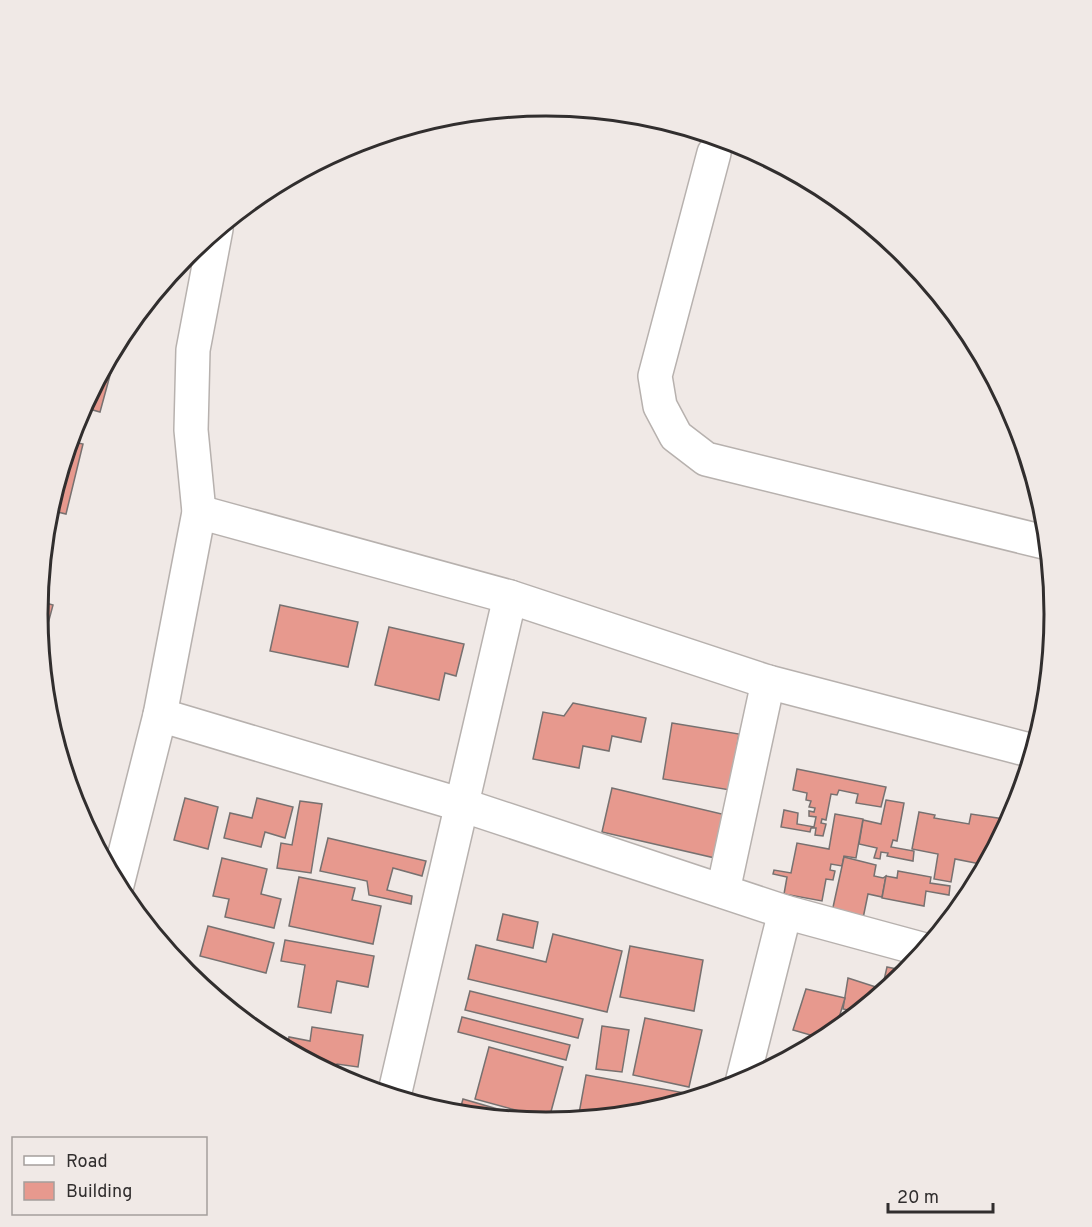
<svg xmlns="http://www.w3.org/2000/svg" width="1092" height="1227" viewBox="0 0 1092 1227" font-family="Overpass,sans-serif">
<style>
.building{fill:#e7998e;stroke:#777170;stroke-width:1.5}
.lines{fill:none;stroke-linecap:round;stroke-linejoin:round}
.minor-casing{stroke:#b7b1ae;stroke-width:36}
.minor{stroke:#fff;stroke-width:33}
.rim{fill:none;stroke:#312e2e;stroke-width:3}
</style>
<rect width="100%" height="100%" fill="#f0e9e6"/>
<!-- building -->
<g class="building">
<polygon points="121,335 100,412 82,407"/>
<polygon points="69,441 83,444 66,514 49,510"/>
<polygon points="39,601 53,605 41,650 38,613"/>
<polygon points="280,605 358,622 348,667 270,651"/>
<polygon points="389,627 464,644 456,676 445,673 439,700 375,685"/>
<polygon points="573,703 646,718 641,742 612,736 609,751 583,746 579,768 533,759 543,712 564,716"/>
<polygon points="672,723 739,734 730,790 663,779"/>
<polygon points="797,769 886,787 881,807 856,803 858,794 839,790 837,795 831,794 826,820 822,819 821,823 826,824 823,836 815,835 816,828 811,828 810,832 781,827 784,810 798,813 797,824 814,827 816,817 809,816 809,811 814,812 815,808 809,807 811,801 806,800 807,793 793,790"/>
<polygon points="612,788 726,815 715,858 602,832"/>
<polygon points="185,798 218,807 208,849 174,840"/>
<polygon points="257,798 293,807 285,838 265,832 261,847 224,838 230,813 252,818"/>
<polygon points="886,800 904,803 897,841 893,840 891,847 914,851 913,861 887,856 888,853 881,852 880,859 874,858 877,848 859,844 863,820 881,824"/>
<polygon points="300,801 322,804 311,873 277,868 281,843 292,845"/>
<polygon points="919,812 935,815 934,818 969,824 971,814 1004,819 1002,834 985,865 955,859 951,882 934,879 938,854 912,849"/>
<polygon points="835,814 863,819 856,858 844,856 842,866 831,864 830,870 835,871 833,880 826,879 822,901 784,894 787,877 773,874 774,870 791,873 797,843 829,849"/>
<polygon points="328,838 426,861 422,876 393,868 387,890 412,896 411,904 369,895 367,881 320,871"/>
<polygon points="844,857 876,865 874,876 883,878 886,876 882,897 868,894 861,928 830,921"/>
<polygon points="222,858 267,869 261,894 281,899 274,928 225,917 229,899 213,896"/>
<polygon points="898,871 931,877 930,883 950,886 949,895 926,891 924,906 882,898 886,876 897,878"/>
<polygon points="299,877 355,888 352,900 381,906 373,944 289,926"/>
<polygon points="503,914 538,922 533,948 497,940"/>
<polygon points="208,926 274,943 266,973 200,956"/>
<polygon points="553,934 622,951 607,1012 468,979 476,945 546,962"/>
<polygon points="285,940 374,956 368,987 337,981 331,1013 298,1007 305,965 281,961"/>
<polygon points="630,946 703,960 694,1011 620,997"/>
<polygon points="887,967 907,971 858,1012 843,1009 848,978 882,989"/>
<polygon points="806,989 845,998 835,1031 824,1039 793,1030"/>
<polygon points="470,991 583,1019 578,1038 465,1010"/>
<polygon points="462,1017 570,1045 566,1060 458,1032"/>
<polygon points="645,1018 702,1030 689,1087 633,1075"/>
<polygon points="602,1026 629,1030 622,1072 596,1069"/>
<polygon points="312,1027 363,1035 358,1067 337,1064 335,1075 287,1049 289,1037 310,1041"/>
<polygon points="489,1047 563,1067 549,1119 475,1099"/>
<polygon points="586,1075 685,1093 684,1100 645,1112 578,1119"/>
<polygon points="463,1099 525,1117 524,1120 459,1113"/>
</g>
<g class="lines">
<defs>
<g id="minor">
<polyline points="714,153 655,376 660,406 676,436 706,459 1048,543"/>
<polyline points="199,512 510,597 768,682 1033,751"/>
<polyline points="160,715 462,805 785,912 925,950"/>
<polyline points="117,885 160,715 199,512 191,430 193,350 216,229"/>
<polyline points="723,891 768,682"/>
<polyline points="742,1083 785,912"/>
<polyline points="394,1096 510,597"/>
</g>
</defs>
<!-- minor casing -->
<use href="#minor" class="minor-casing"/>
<!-- minor -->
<use href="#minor" class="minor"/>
</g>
<!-- crop -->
<path d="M0 0H1092V1227H0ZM48 614a498 498 0 1 1 996 0a498 498 0 1 1-996 0Z" fill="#f0e9e6" fill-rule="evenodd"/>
<path class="rim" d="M48 614a498 498 0 1 1 996 0a498 498 0 1 1-996 0Z"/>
<!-- legend -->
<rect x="12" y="1137" width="195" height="78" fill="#f0e9e6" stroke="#a49e9c" stroke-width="1.5"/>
<rect x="24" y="1156" width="30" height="9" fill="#ffffff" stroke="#a49e9c" stroke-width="1.5"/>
<text x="66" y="1167" font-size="18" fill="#312e2e">Road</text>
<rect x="24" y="1182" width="30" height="18" fill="#e7998e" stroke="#a49e9c" stroke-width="1.5"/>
<text x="66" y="1197" font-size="18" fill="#312e2e">Building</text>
<!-- scale -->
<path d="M888 1203v9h105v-9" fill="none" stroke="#312e2e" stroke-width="3"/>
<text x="897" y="1203" font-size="18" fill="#312e2e" stroke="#f0e9e6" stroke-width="4.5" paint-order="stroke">20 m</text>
</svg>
